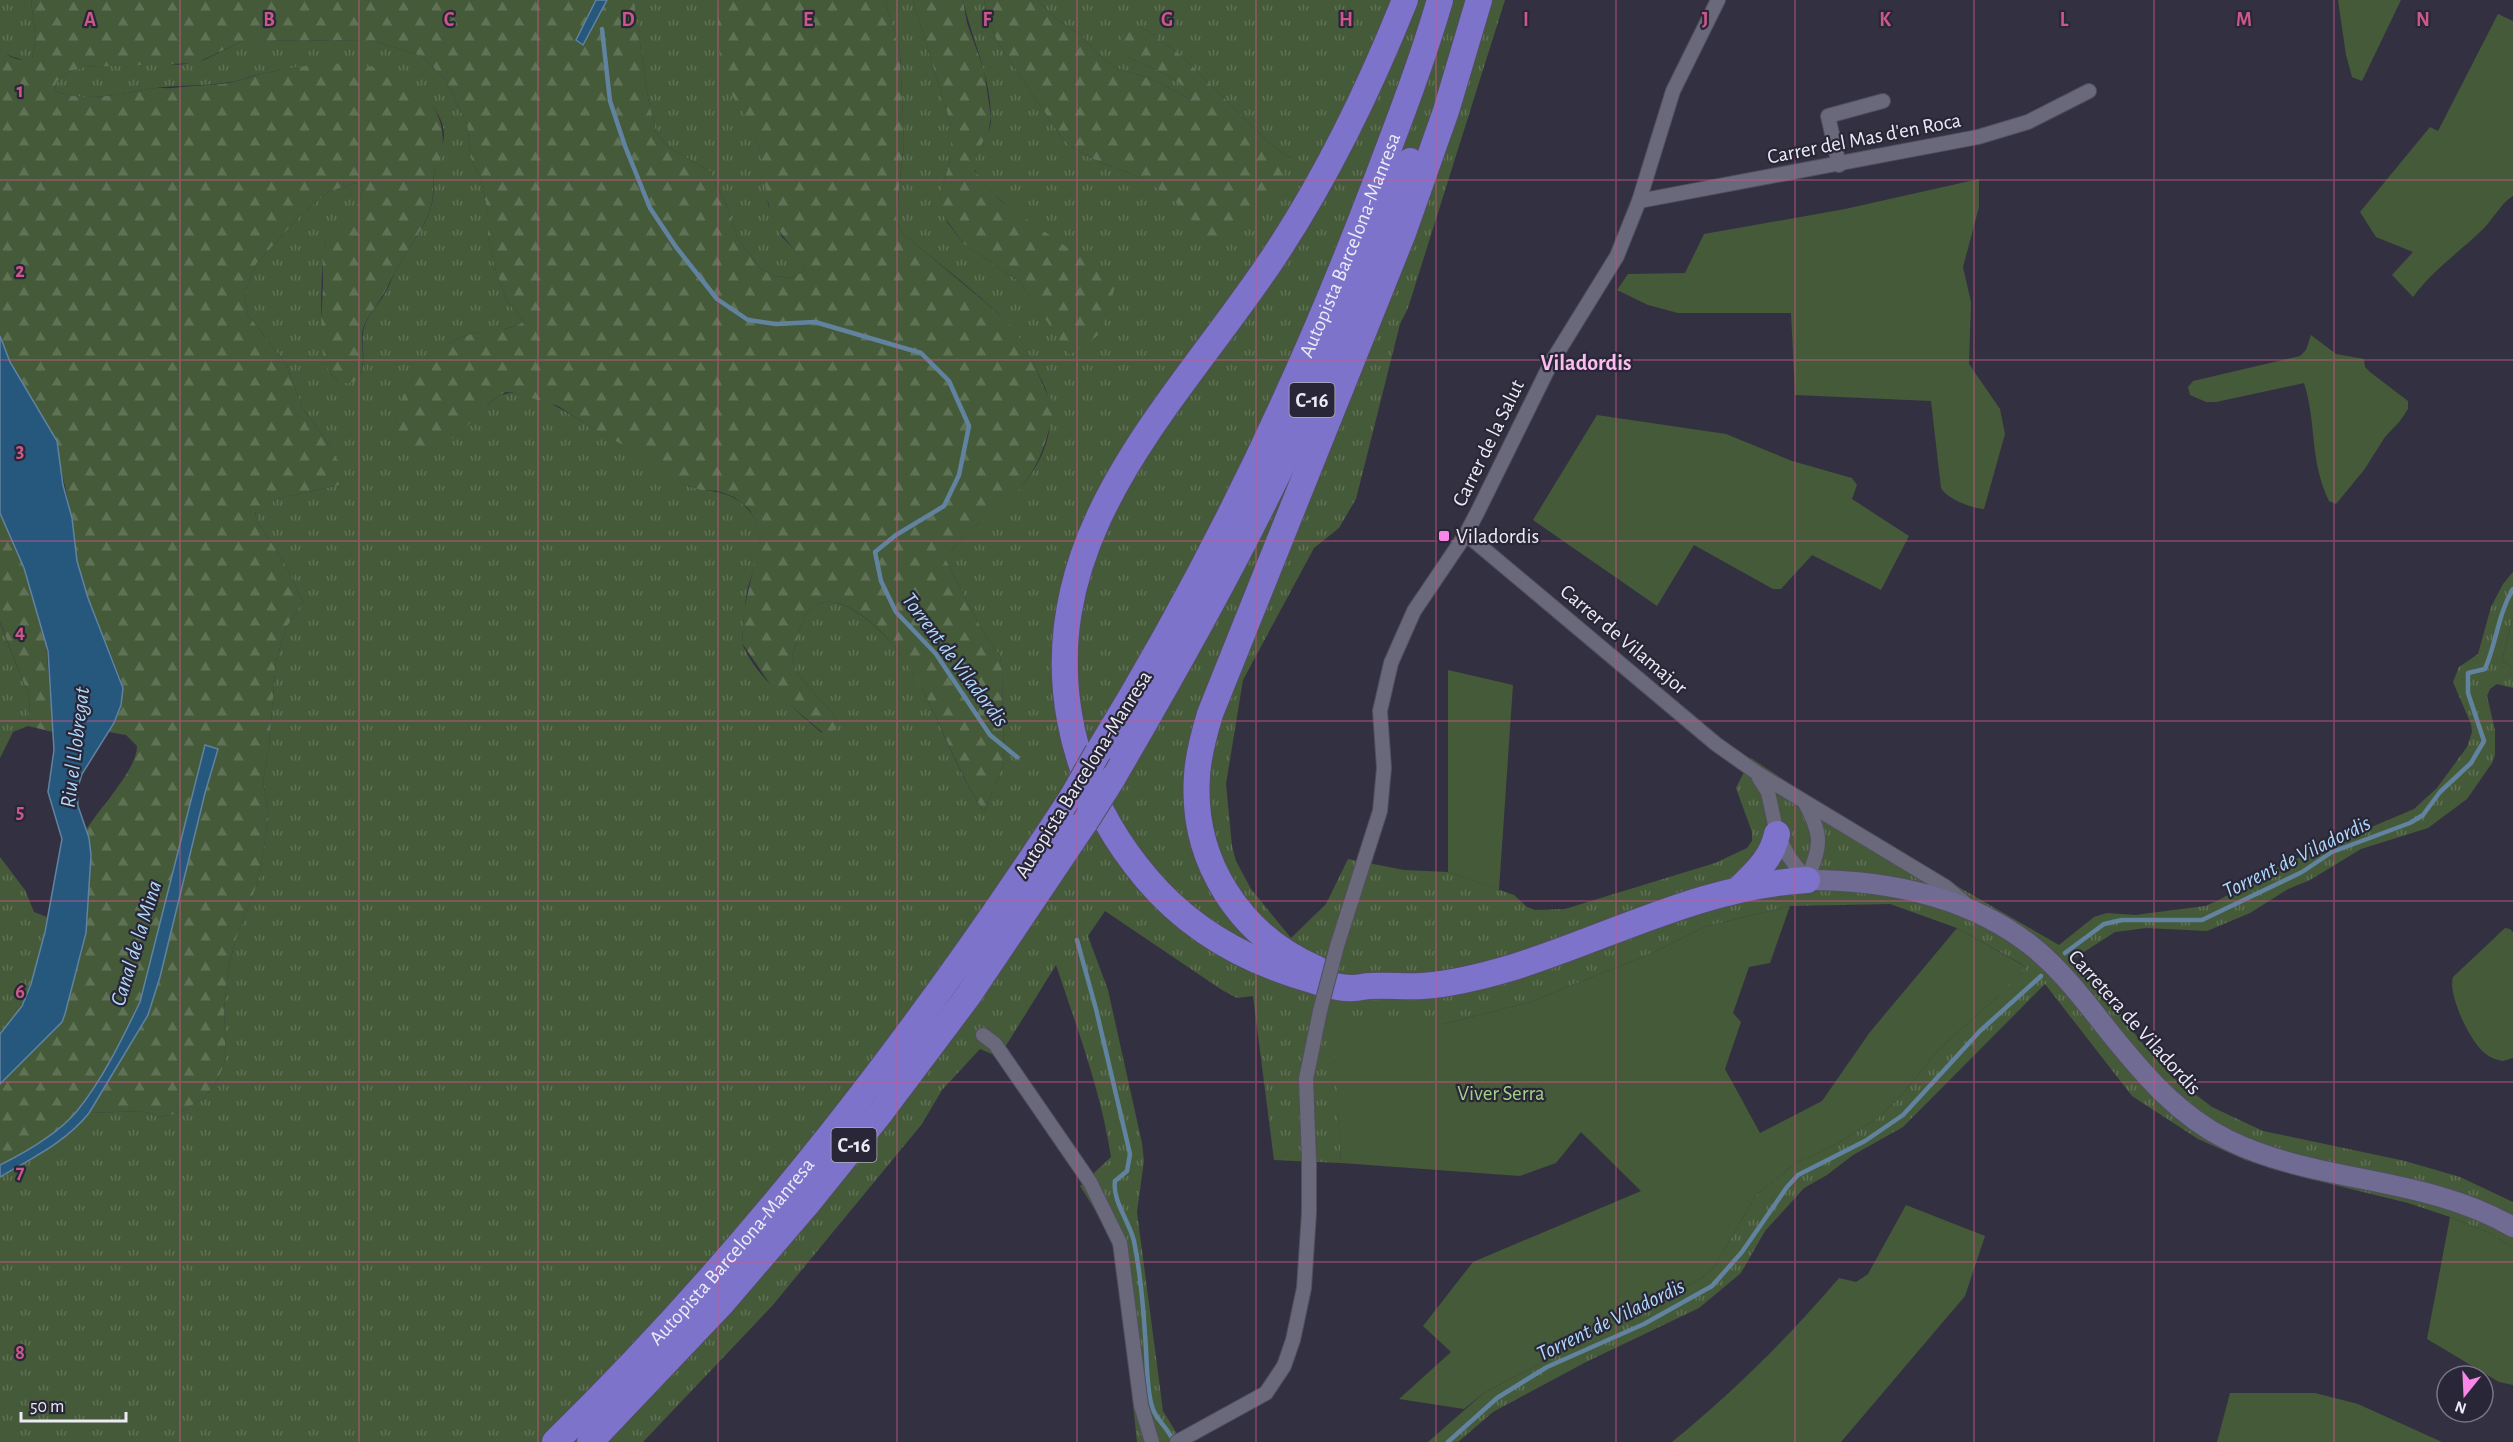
<svg xmlns="http://www.w3.org/2000/svg" width="2513" height="1442" viewBox="0 0 2513 1442" font-family="'Alegreya Sans',sans-serif">
<style>
.grass{fill:url(#grass-tufts)}
.forest{fill:url(#forest-firs)}
.garden{fill:#455a39}
.water{fill:#26577c;stroke:#6183a0;stroke-width:1.5}
.lines{fill:none;stroke-linecap:round;stroke-linejoin:round}
.stream{stroke:#6183a0;stroke-width:4.5}
.street-casing{stroke:#514f5d;stroke-width:16}
.secondary-casing{stroke:#514f5d;stroke-width:22}
.highway-casing{stroke:#514f5d;stroke-width:28}
.street{stroke:#6a687b;stroke-width:14}
.secondary{stroke:#706b93;stroke-width:20}
.highway{stroke:#7e73ca;stroke-width:26}
.street-bridge-casing{stroke:#514f5d;stroke-width:16;stroke-linecap:butt}
.highway-bridge-casing{stroke:#514f5d;stroke-width:28;stroke-linecap:butt}
.street-bridge{stroke:#6a687b;stroke-width:14}
.highway-bridge{stroke:#7e73ca;stroke-width:26}
.grid{fill:none;stroke:#ce5789;stroke-width:1.5;stroke-opacity:0.55}
.poi-dot{fill:#f987e8;stroke:#292737;stroke-width:2}
.labels{text-anchor:middle;stroke-width:4.5;stroke-linejoin:round;paint-order:stroke}
.shield{fill:#292737;stroke:#b1b0bc;stroke-width:1.5}
.shield-label{font-size:20px;font-weight:bold;fill:#ebeaf5}
.street-label{font-size:21px;fill:#ebeaf5;stroke:#292737}
.poi-label{font-size:21px;fill:#ebeaf5;stroke:#292737;text-anchor:start}
.park-label{font-size:21px;fill:#a2d187;stroke:#292737}
.neighbourhood-label{font-size:22px;font-weight:bold;fill:#fcbcf0;stroke:#292737}
.water-label{font-size:22px;font-style:italic;fill:#afd9fc;stroke:#292737}
.grid-label{font-size:20px;text-anchor:middle;font-weight:bold;fill:#ce5789;stroke:#292737;stroke-width:4.5;stroke-linejoin:round;paint-order:stroke}
</style>
<defs>
<pattern id="grass-tufts" width="24" height="20" patternUnits="userSpaceOnUse" patternTransform="scale(1.5)"><rect width="24" height="20" fill="#455a39"/><path d="M3 7l-1-3M5 7V3M7 7l1-3M15 17l-1-3M17 17v-4M19 17l1-3" fill="none" stroke="#607256"/></pattern>
<pattern id="forest-firs" width="22" height="20" patternUnits="userSpaceOnUse" patternTransform="scale(1.5)"><rect width="22" height="20" fill="#455a39"/><path d="M5 1l3.5 6h-7zM16 11l3.5 6h-7z" fill="#607256"/></pattern>
</defs>
<rect width="100%" height="100%" fill="#333141"/>
<!-- grass -->
<g class="grass">
<polygon points="0,0 31,0 36,42 32,58 26,61 4,54 0,48"/>
<polygon points="634,0 717,0 722,66 726,82 751,125 758,143 766,174 768,205 782,237 801,256 806,270 791,278 775,276 760,268 738,240 727,206 711,172 667,146 656,132 648,98"/>
<path d="M885 0H913L951 125V158L939 198 947 222 964 244 1020 282 1071 355 1094 266C1068 249 986 198 976 172 968 153 990 139 991 121 992 79 972 40 963 0H984L987 16 997 41 1062 138C1081 156 1100 162 1124 171 1158 183 1187 208 1207 237L1291 159 1268 142 1182 56 1147 30 1138 27 1127 57 1170 76 1191 93 1190 99 1152 79 1116 68 1098 54 1081 35 1058 20 1037 0H1505L1408 308 1400 324 1356 499 1339 528 1314 548 1243 680 1226 784 1232 846 1236 861 1251 889 1291 938 1326 904 1348 859 1404 870 1448 872 1514 895 1527 907 1535 910 1565 909 1715 863 1747 848 1752 841V832L1736 788 1751 758 1853 826 2059 945 2094 917 2107 913 2135 915 2205 906 2217 901 2282 865 2414 809 2437 788 2467 747 2472 732 2471 724 2453 682 2459 667 2478 654 2491 607 2503 584 2513 572V617L2502 661 2513 668V688L2497 684 2490 689 2487 696 2495 730V755L2492 763 2467 799 2428 828 2361 849 2310 880 2288 889 2250 913 2207 931 2146 928 2115 932 2073 959 2104 991 2138 1038 2171 1076 2212 1107 2263 1131 2405 1161 2460 1177 2513 1202V1248L2492 1234 2450 1217 2408 1203 2310 1179 2245 1160 2198 1139 2132 1096 2045 984 1903 1127 1853 1155 1827 1175 1804 1188 1765 1231 1741 1273 1699 1308 1586 1362 1493 1412 1458 1442H1428L1484 1393 1702 1278 1715 1266 1756 1195 1796 1163 1833 1146 1875 1120 1899 1098 1940 1048 1996 998 2025 966 1957 928 1890 904 1790 906 1704 927 1650 954 1530 1002 1443 1024H1334L1341 1163 1274 1160 1253 996 1237 998 1222 990 1105 911 1088 936 1108 990 1142 1143 1144 1161 1137 1212 1163 1411 1182 1442H1137L1116 1243 1080 1186 1111 1157C1101 1091 1077 1028 1056 965L999 1057 980 1049 942 1090 922 1124 772 1306 643 1442H0V1177C32 1158 66 1142 89 1113L142 1111 160 1117 175 1114 202 1100 216 1083 222 1069 226 1056 224 1009 229 964 237 936 259 879 269 814 263 782 269 746 276 661 286 628 303 602 284 562 257 521 255 511 277 499 339 485 344 479 330 446 303 409 286 364 248 315 245 298 246 289 256 264 300 216 328 192 355 183 363 187C362 210 340 226 325 242 321 266 318 346 327 367 330 373 334 378 338 382L361 374C367 355 359 338 365 325 369 314 378 305 384 295 389 287 392 278 396 270 407 247 427 228 432 203 435 192 432 181 435 171 437 159 443 149 444 136 445 123 436 110 428 100 388 53 319 62 266 73 254 75 243 80 231 82 204 87 176 84 149 89 119 94 85 103 55 91L56 82 68 72 84 67 162 63 179 65 204 60 243 41 371 40 422 56 445 79 467 124 471 158 481 180 488 213V237L496 271 507 301 524 321C511 331 494 329 479 332 434 341 403 380 396 423L430 449 447 442 498 396C527 383 573 416 597 431 614 442 634 447 650 459 657 464 663 472 670 477 702 500 732 479 756 521 767 541 752 570 747 591 745 603 744 615 743 627 743 633 741 640 743 645 753 673 799 714 822 733L837 721C826 700 801 686 794 664 790 653 796 647 798 638 811 570 866 613 893 645 934 694 948 759 984 812L1004 763 1002 671 1000 656 982 630 946 560C964 525 1002 512 1026 481 1044 458 1056 426 1048 396 1046 388 1041 379 1037 371 1030 355 1021 338 1009 325 977 291 937 263 902 233L896 218 904 142 900 53Z"/>
<polygon points="0,623 30,699 28,726 13,732 0,758"/>
<path d="M0 857 25 890 34 912 47 917C40 957 31 1005 0 1034Z"/>
</g>
<!-- forest -->
<g class="forest">
<path d="M31 0H596L576 39 583 44 607 0H634L648 98 656 132 667 146 711 172 727 206 738 240 760 268 775 276 791 278 806 270C799 249 782 240 774 221 763 196 766 169 758 144 751 121 735 104 726 83 717 61 719 24 717 0H885L900 53 904 142 896 218 902 233 985 302 1011 326 1028 351 1048 396 1056 403C1045 446 1039 476 1001 506 979 524 959 535 946 560L982 630 1000 656 1002 671 1004 763 984 812C949 759 934 695 893 645 867 613 811 570 798 638 796 647 790 653 794 664 801 686 826 700 837 721L835 729 828 737 776 693 742 643 744 610 760 539 757 523 749 509 734 497 718 491 701 490 675 482 642 454 603 435 558 406 515 393 506 392 498 396C479 411 455 445 430 449 424 450 418 448 413 446 376 435 409 380 425 362 441 344 466 333 489 330 502 328 513 330 524 321L507 301 496 271 488 237V213L481 180 471 158 467 124 445 79 422 56 371 40 243 41 196 63 84 67 68 72 56 82 55 91C85 103 119 94 149 89 157 87 165 89 172 88 189 86 205 85 222 84 237 82 251 76 266 73 309 64 363 55 404 79 429 94 447 119 442 149 441 158 435 166 434 175 432 184 434 193 432 202 427 228 407 247 396 270 389 284 383 296 374 309 369 316 363 325 362 333 361 351 372 390 338 382 332 375 326 368 324 359 318 333 323 305 323 280 323 268 321 254 325 243 334 220 362 214 363 187L355 183 328 192 300 216 256 264 246 289 245 298 248 315 286 364 303 409 330 446 343 471 345 479 339 485 277 499 255 512 257 521 284 562 303 602 286 628 276 661 269 746 263 782 269 814 259 879 237 936 229 964 224 1009 226 1056 222 1069 216 1083 202 1100 175 1114 160 1117 142 1111 89 1113 148 1015 160 977 205 793 218 750 205 746 140 1002C122 1039 103 1079 77 1111 58 1134 26 1152 0 1165V1084L62 1022 82 952 86 933 91 855 86 830C99 809 138 768 137 746L126 735 109 732C119 716 125 698 121 680L88 598 77 561 72 518 59 459 28 393 10 362 0 336V48C6 57 21 63 32 58L36 42Z"/>
<polygon points="913,0 963,0 967,23 984,70 991,117 988,133 976,154 975,171 984,184 1002,202 1094,266 1115,287 1101,333 1070,355 1020,282 964,244 942,214 939,198 951,158 951,125"/>
<path d="M984 0H1037L1058 20 1081 35 1098 54 1116 68 1152 79 1190 99 1191 93 1170 76 1127 57 1121 51 1119 43 1125 31 1135 26 1147 30 1182 56 1268 142 1291 159 1275 186 1240 228 1207 238C1187 208 1157 183 1124 171 1100 162 1081 156 1062 138L997 41 987 16Z"/>
<polygon points="0,513 24,568 46,643 53,732 28,726 30,699 0,622"/>
</g>
<!-- garden -->
<g class="garden">
<polygon points="2338,0 2401,0 2362,81 2352,77 2346,55"/>
<path d="M2498 14 2513 21V196C2500 204 2493 220 2481 231 2458 253 2432 271 2413 297L2392 275 2413 252 2376 237 2360 212 2430 127 2438 131Z"/>
<path d="M1979 179V207L1963 267 1971 302 1969 364 2000 409 2005 434 1984 509C1971 508 1947 499 1941 488L1931 401 1795 395 1791 313H1678L1648 305 1617 290 1628 274 1685 273 1704 234 1845 209Z"/>
<path d="M2311 335 2336 354 2364 359 2365 367 2370 372 2408 401V409L2400 421 2385 437 2364 470 2336 504 2329 501C2309 459 2317 424 2304 383L2216 402H2206L2190 395 2188 387 2193 381 2300 356 2306 350Z"/>
<polygon points="1597,415 1726,434 1792,461 1852,478 1857,485 1852,499 1909,536 1881,590 1812,555 1781,589 1773,589 1694,545 1657,606 1533,520"/>
<polygon points="2513,617 2513,668 2502,661"/>
<polygon points="1448,670 1513,685 1499,890 1448,872"/>
<polygon points="1790,906 1770,963 1749,967 1733,1013 1741,1022 1725,1069 1760,1133 1822,1101 1870,1032 1957,928 2026,967 1996,998 1940,1048 1899,1098 1875,1120 1833,1146 1796,1163 1756,1195 1715,1266 1702,1278 1484,1393 1464,1409 1399,1399 1451,1352 1423,1326 1473,1262 1641,1191 1581,1132 1556,1163 1520,1176 1341,1163 1333,1024 1443,1024 1530,1002 1650,954 1704,927"/>
<path d="M2505 928 2510 929 2513 932V1058L2503 1061C2497 1060 2491 1058 2486 1054 2471 1044 2447 994 2453 977Z"/>
<path d="M1906 1205 1985 1236 1965 1296 1841 1442H1672C1733 1392 1788 1338 1839 1278L1856 1282 1868 1274Z"/>
<polygon points="2450,1217 2492,1234 2513,1248 2513,1385 2499,1382 2427,1339"/>
<polygon points="2230,1393 2315,1393 2358,1404 2442,1442 2217,1442"/>
</g>
<!-- water -->
<g class="water">
<polygon points="596,0 607,0 583,45 576,40"/>
<polygon points="0,336 10,362 57,441 63,485 72,518 77,561 88,598 123,688 121,705 114,723 82,774 77,790 78,806 89,838 91,855 86,933 65,1014 62,1022 0,1084 0,1034 22,1006 31,984 45,932 62,839 48,792 54,750 48,651 24,568 0,513"/>
<path d="M205 745 218 749 205 793 160 977 148 1015 89 1113C66 1142 32 1158 0 1177V1165C26 1152 58 1134 77 1111 103 1079 122 1039 140 1002Z"/>
</g>
<g class="lines">
<!-- stream -->
<g class="stream">
<polyline points="602,29 610,101 625,146 650,208 676,247 717,299 748,320 776,324 815,322 921,353 949,381 969,426 959,475 944,506 896,535 875,552 881,581 896,612 936,654 990,735 1017,757"/>
<path d="M1077 940 1096 1009 1130 1154 1127 1171 1115 1181C1112 1200 1129 1221 1134 1241 1140 1271 1143 1303 1145 1334 1147 1356 1146 1381 1151 1403 1154 1419 1168 1427 1174 1442"/>
<path d="M2065 953 2104 924 2122 920H2202L2302 872 2332 852 2410 823 2423 815 2440 792 2471 763 2484 741 2468 693V673L2485 669C2497 641 2498 614 2513 589"/>
<polyline points="1448,1442 1497,1398 1547,1367 1644,1324 1712,1286 1742,1252 1787,1187 1798,1175 1865,1141 1903,1115 1980,1031 2041,976"/>
</g>
<defs>
<g id="street">
<polyline points="1839,165 1828,116 1883,101"/>
<polyline points="1639,201 1978,137 2028,122 2089,91"/>
<polyline points="1466,534 1716,744 1757,773 1946,887 1965,903"/>
<path d="M1759 778 1768 792 1777 834 1789 857 1807 880C1821 844 1823 837 1805 803"/>
<polyline points="1337,946 1380,811 1384,768 1380,711 1391,663 1414,611 1466,534 1478,511 1551,363 1617,256 1639,201 1673,91 1718,0"/>
<polyline points="983,1035 995,1044 1090,1182 1120,1243 1141,1405 1152,1442"/>
<polyline points="1177,1442 1266,1393 1284,1366 1293,1340 1304,1288 1309,1213 1309,1160 1306,1079 1320,1011"/>
</g>
<path id="secondary" d="M1807 880C1887 880 1968 895 2033 947 2063 971 2087 1004 2111 1034 2145 1076 2179 1116 2228 1140 2318 1184 2423 1175 2513 1227"/>
<g id="highway">
<path d="M1405 0C1369 90 1327 177 1273 258 1178 401 1035 531 1070 720 1081 779 1108 833 1147 879 1190 930 1248 962 1312 980 1325 984 1340 989 1354 988 1359 988 1365 986 1370 986 1388 985 1405 987 1422 986 1453 984 1484 976 1514 967 1612 936 1703 886 1807 880"/>
<path id="s1" d="M1098 752C1207 575 1298 386 1372 192 1396 129 1421 65 1440 0"/>
<path d="M1112 779C1164 690 1215 600 1261 508 1318 395 1365 279 1410 161"/>
<path d="M1740 888C1757 871 1772 858 1777 834"/>
<path d="M1317 969C1240 936 1191 861 1197 776 1198 755 1204 734 1210 714L1403 233 1446 111 1479 0"/>
<path id="s2" d="M555 1442C754 1247 921 1029 1073 796"/>
<polyline points="590,1442 722,1303 807,1204 881,1112 968,996 1085,822"/>
</g>
</defs>
<!-- street casing -->
<use href="#street" class="street-casing"/>
<!-- secondary casing -->
<use href="#secondary" class="secondary-casing"/>
<!-- highway casing -->
<use href="#highway" class="highway-casing"/>
<!-- street -->
<use href="#street" class="street"/>
<!-- secondary -->
<use href="#secondary" class="secondary"/>
<!-- highway -->
<use href="#highway" class="highway"/>
<defs>
<polyline id="street-bridge" points="1320,1011 1337,946"/>
<g id="highway-bridge">
<polyline points="1073,796 1098,752"/>
<polyline points="1085,822 1112,779"/>
</g>
</defs>
<!-- street-bridge casing -->
<use href="#street-bridge" class="street-bridge-casing"/>
<!-- highway-bridge casing -->
<use href="#highway-bridge" class="highway-bridge-casing"/>
<!-- street-bridge -->
<use href="#street-bridge" class="street-bridge"/>
<!-- highway-bridge -->
<use href="#highway-bridge" class="highway-bridge"/>
</g>
<!-- grid -->
<path class="grid" d="M180 0V1442M359 0V1442M538 0V1442M718 0V1442M897 0V1442M1077 0V1442M1256 0V1442M1436 0V1442M1616 0V1442M1795 0V1442M1974 0V1442M2154 0V1442M2334 0V1442M0 180H2513M0 360H2513M0 541H2513M0 721H2513M0 901H2513M0 1082H2513M0 1262H2513"/>
<!-- markers -->
<rect class="poi-dot" x="1438" y="530" width="12" height="12" rx="3"/>
<g class="labels">
<!-- shield labels -->
<g class="shield">
<rect x="1289.5" y="383" width="45" height="34" rx="4.5"/>
<rect x="831.5" y="1128" width="45" height="34" rx="4.5"/>
</g>
<g class="shield-label">
<text x="1312" y="407">C-16</text>
<text x="854" y="1152">C-16</text>
</g>
<!-- street labels -->
<g class="street-label">
<text transform="translate(1864 138) rotate(-11)" y="7">Carrer del Mas d'en Roca</text>
<text dy="7" stroke="none"><textPath href="#s1" startOffset="567">Autopista Barcelona-Manresa</textPath></text>
<text transform="translate(1488 443) rotate(-64)" y="7">Carrer de la Salut</text>
<text transform="translate(1624 639) rotate(40)" y="7">Carrer de Vilamajor</text>
<text transform="translate(1083 774) rotate(-58)" y="7">Autopista Barcelona-Manresa</text>
<text transform="translate(2135 1022) rotate(48)" y="7">Carretera de Viladordis</text>
<text dy="7" stroke="none"><textPath href="#s2" startOffset="260">Autopista Barcelona-Manresa</textPath></text>
</g>
<!-- poi labels -->
<g class="poi-label">
<text x="1456" y="543">Viladordis</text>
</g>
<!-- park labels -->
<g class="park-label">
<text x="1501" y="1100">Viver Serra</text>
</g>
<!-- neighbourhood labels -->
<g class="neighbourhood-label">
<text x="1586" y="370">Viladordis</text>
</g>
<!-- water labels -->
<g class="water-label">
<text transform="translate(956 659) rotate(53)" y="8">Torrent de Viladordis</text>
<text transform="translate(74 747) rotate(-83)" y="8">Riu el Llobregat</text>
<text transform="translate(2296 856) rotate(-26)" y="8">Torrent de Viladordis</text>
<text transform="translate(135 943) rotate(-73)" y="8">Canal de la Mina</text>
<text transform="translate(1610 1319) rotate(-26)" y="8">Torrent de Viladordis</text>
</g>
</g>
<g class="grid-label">
<text x="90" y="26">A</text>
<text x="269" y="26">B</text>
<text x="449" y="26">C</text>
<text x="628" y="26">D</text>
<text x="808" y="26">E</text>
<text x="987" y="26">F</text>
<text x="1167" y="26">G</text>
<text x="1346" y="26">H</text>
<text x="1526" y="26">I</text>
<text x="1705" y="26">J</text>
<text x="1885" y="26">K</text>
<text x="2064" y="26">L</text>
<text x="2244" y="26">M</text>
<text x="2423" y="26">N</text>
<text x="20" y="97">1</text>
<text x="20" y="277">2</text>
<text x="20" y="457">3</text>
<text x="20" y="638">4</text>
<text x="20" y="818">5</text>
<text x="20" y="998">6</text>
<text x="20" y="1178">7</text>
<text x="20" y="1359">8</text>
</g>
<!-- north arrow -->
<g transform="translate(2465 1394) rotate(198)"><circle r="28" fill="#292737" stroke="#777583" stroke-width="1.5"/>
<path d="M0-4.5L10 22L0 15L-10 22Z" fill="#f987e8"/>
<text y="-9" font-size="16" font-weight="bold" text-anchor="middle" fill="#ebeaf5">N</text>
</g>
<!-- scale -->
<path d="M21 1412v9h105v-9" fill="none" stroke="#ebeaf5" stroke-width="3"/>
<text x="30" y="1412" font-size="18" fill="#ebeaf5" stroke="#292737" stroke-width="4.5" paint-order="stroke">50 m</text>
</svg>
